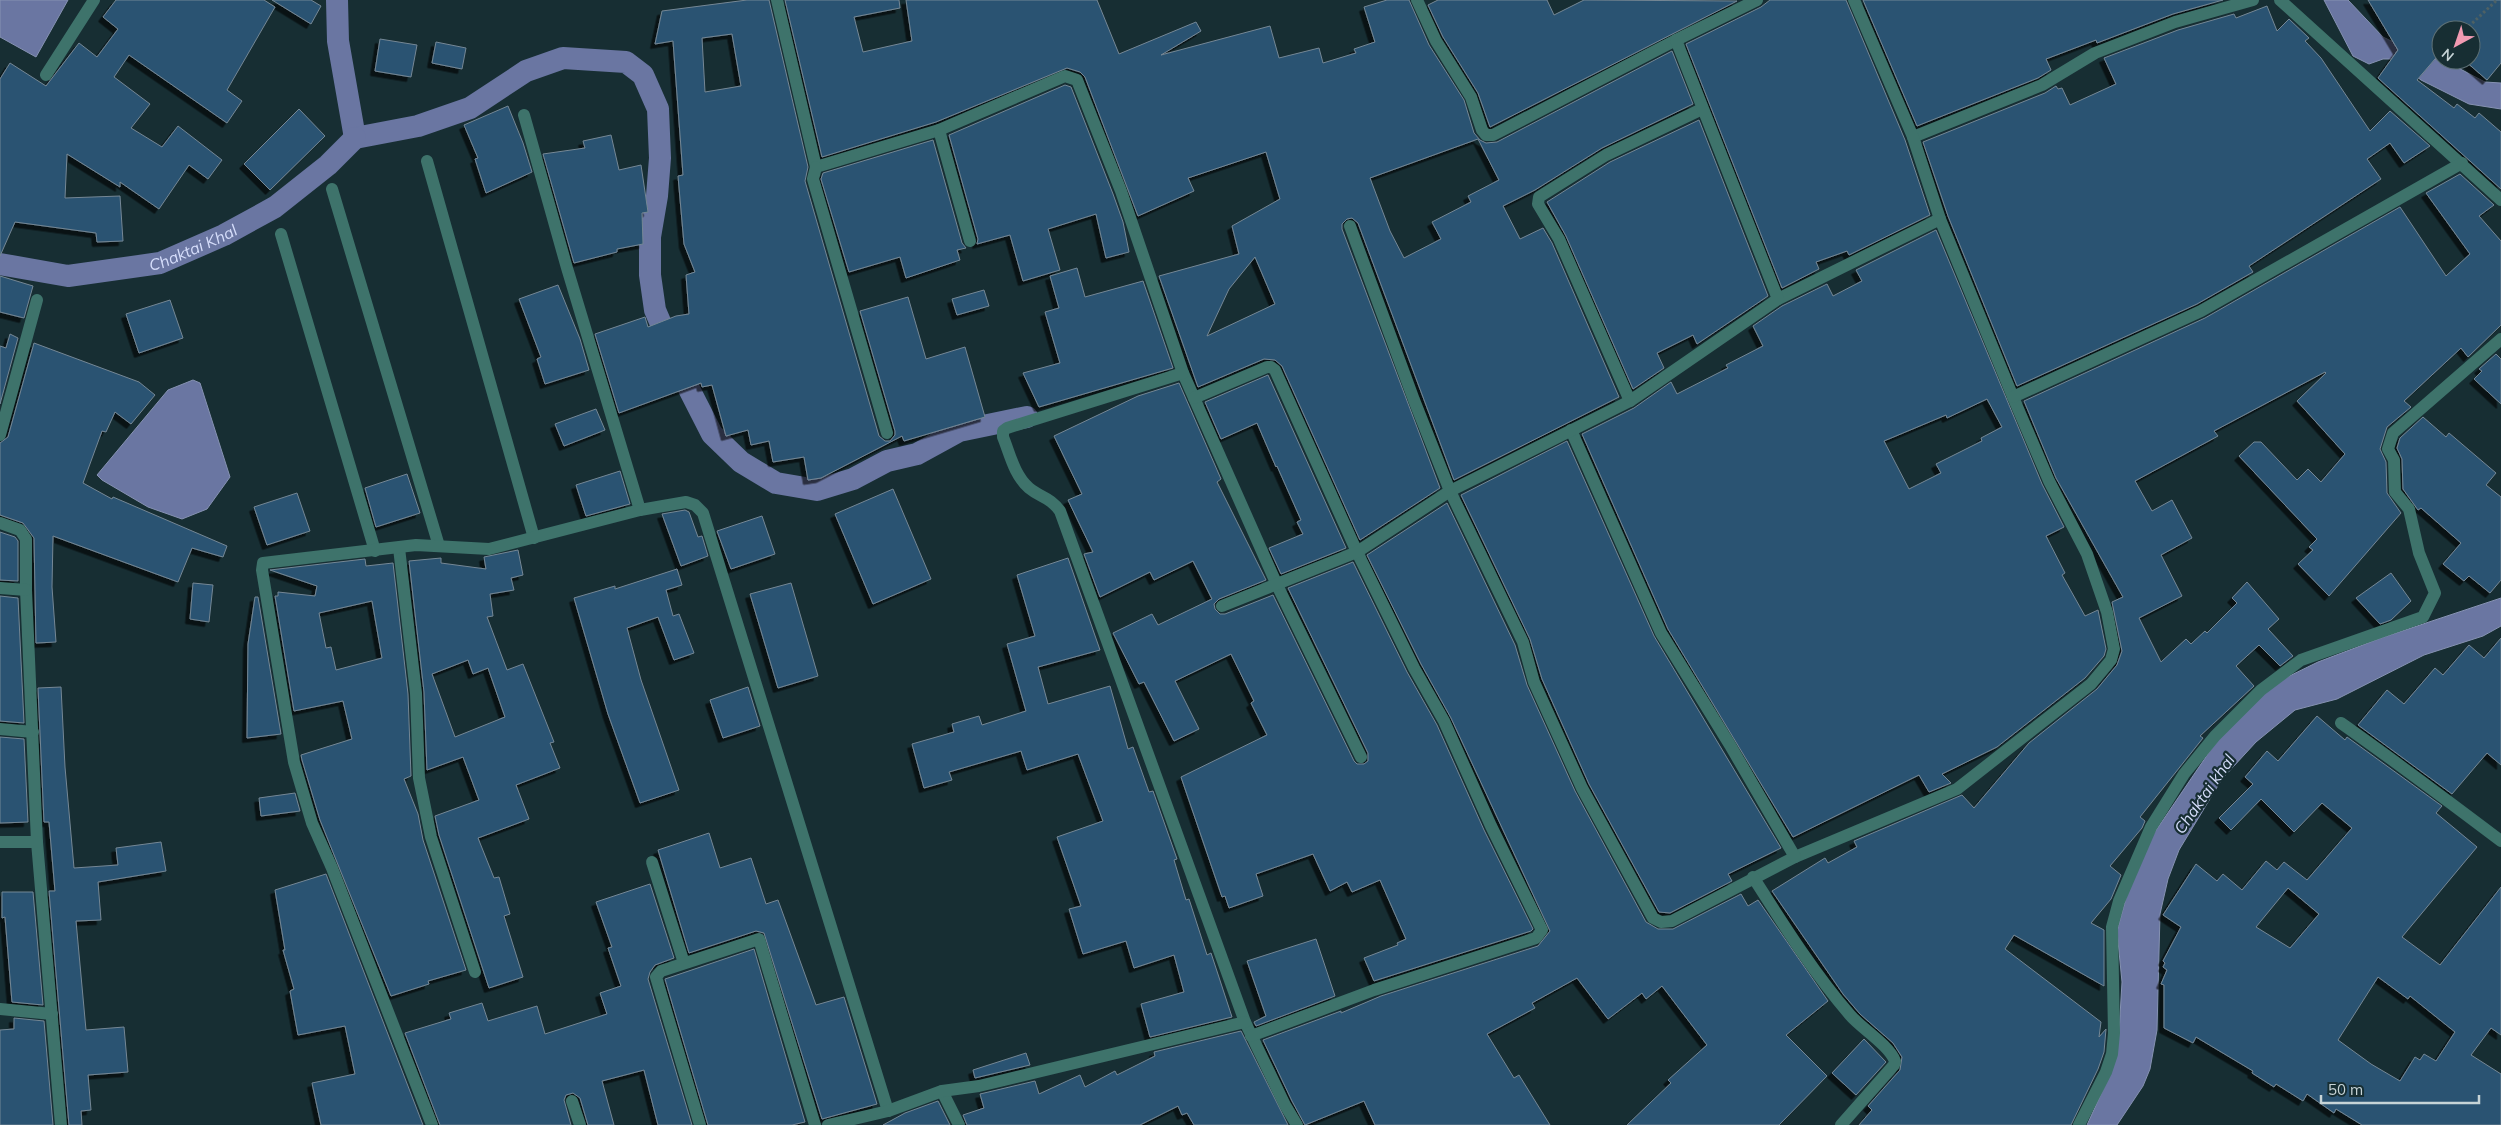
<svg xmlns="http://www.w3.org/2000/svg" width="2501" height="1125" viewBox="0 0 2501 1125" font-family="Mulish,sans-serif">
<style>
.water{fill:#6a76a2;stroke:#8692b2}
.lines{fill:none;stroke-linecap:round;stroke-linejoin:round}
.canal{stroke:#6a76a2;stroke-width:22}
.building{fill:#295372;stroke:#758795;fill-rule:evenodd;filter:url(#shadow)}
.path{stroke:#4d6165;stroke-width:3;stroke-dasharray:2.5 2.5;stroke-linecap:butt}
.minor{stroke:#3e736b;stroke-width:12}
.labels{text-anchor:middle;stroke-width:4.5;stroke-linejoin:round;paint-order:stroke}
.water-label{font-size:16px;font-style:italic;fill:#d5ddfa;stroke:#172e33}
</style>
<defs>
<filter id="shadow"><feDropShadow dx="-4.5" dy="4.5" stdDeviation="0" flood-color="#0009"/></filter>
</defs>
<rect width="100%" height="100%" fill="#172e33"/>
<!-- water -->
<g class="water">
<polygon points="0,0 68,0 36,57 0,37"/>
<polygon points="2324,0 2348,0 2383,37 2426,58 2443,60 2485,82 2501,83 2501,109 2469,104 2421,80 2394,59 2383,59 2369,64 2353,56"/>
<polygon points="193,380 200,383 230,477 207,509 182,519 148,507 102,480 97,475 168,390"/>
<polygon points="2501,598 2501,626 2483,636 2424,655 2337,699 2295,710 2256,742 2222,779 2179,850 2168,879 2160,914 2157,1030 2150,1069 2143,1086 2117,1125 2087,1125 2111,1072 2119,1033 2122,982 2117,931 2126,898 2146,845 2216,742 2273,684 2318,662 2381,638"/>
</g>
<g class="lines">
<!-- canal -->
<g class="canal">
<polyline points="337,0 338,41 355,138"/>
<polyline points="355,138 418,126 470,108 526,71 563,58 626,62 643,75 658,109 660,158 657,196 650,237 650,275 655,310 687,385 712,434 741,462 776,483 817,490 853,479 887,461 917,454 959,431 1027,417"/>
<path id="s1" d="M0 264 68 276 160 263 224 235 275 207 328 165 355 138"/>
</g>
</g>
<!-- building -->
<g class="building">
<polygon points="116,0 264,0 275,7 227,90 242,101 227,123 129,55 114,77 150,104 131,128 162,147 178,126 222,160 208,179 189,165 159,209 120,182 120,187 67,154 65,198 120,196 123,241 97,242 96,233 15,222 0,256 0,79 10,63 46,86 79,43 97,57 118,29 103,17"/>
<polygon points="272,0 311,0 321,6 311,24"/>
<path d="M747 0H769L808 167 805 181 879 436 885 441H890L895 435V431L860 311 908 297 926 359 965 347 985 417 904 441 902 436 821 478 808 480 804 457 773 462 769 441 751 445 748 430 726 436 712 385 702 387 701 383 619 413 595 334 645 317 648 327 676 316 689 314 686 275 695 272 684 244 678 176 683 175 673 41 655 44 662 11ZM732 34 741 86 705 92 702 38Z"/>
<path d="M785 0H899L900 8 854 17 863 52 912 41 906 0H1097L1119 54 1196 22 1201 31 1161 55 1270 26 1279 58 1319 48 1323 63 1356 53 1354 49 1375 42 1364 7 1387 0H1409L1429 45 1464 100 1474 133 1480 140 1486 143 1497 142 1672 51 1693 104 1602 148 1535 190 1503 206 1520 239 1543 228 1552 243 1619 397 1454 480 1358 223 1352 218 1347 219 1342 224V229L1440 488 1360 540 1282 366 1275 360 1264 359 1198 387 1159 276 1239 254 1232 226 1280 199 1266 152 1188 178 1194 191 1138 216 1085 77 1080 72 1067 68 936 122 822 157ZM1478 139 1499 180 1468 196 1471 202 1432 222 1441 239 1404 258 1390 231 1370 178ZM1255 257 1275 304 1207 336 1229 289Z"/>
<polygon points="1438,0 1547,0 1554,15 1584,0 1737,1 1490,127 1478,93 1443,37 1428,5"/>
<polygon points="1770,0 1846,0 1905,140 1930,215 1849,255 1847,251 1816,262 1819,269 1782,288 1686,44 1761,7"/>
<polygon points="1863,0 2223,0 2173,14 2097,43 2096,40 2046,59 2051,70 2038,78 1917,126"/>
<polygon points="2368,0 2501,0 2501,63 2487,80 2464,60 2471,60 2471,30 2441,30 2441,52 2417,80 2454,108 2457,104 2475,118 2479,113 2501,132 2501,189 2378,78 2398,50"/>
<polygon points="2267,6 2277,31 2289,19 2309,38 2305,41 2321,58 2370,131 2390,111 2430,146 2404,163 2390,143 2367,159 2381,179 2249,266 2253,272 2197,304 2017,386 1948,216 1923,142 2045,93 2056,86 2058,89 2062,88 2070,105 2116,84 2104,58 2178,30 2234,14 2236,18"/>
<polygon points="380,39 417,45 411,77 375,71"/>
<polygon points="436,42 466,48 462,69 432,63"/>
<polygon points="1065,85 1071,87 1113,194 1123,222 1129,252 1106,258 1096,214 1048,229 1060,270 1023,281 1010,235 977,244 978,239 949,135"/>
<polygon points="508,106 523,143 532,172 486,193 475,159 478,158 464,125"/>
<polygon points="299,109 325,136 270,190 244,164"/>
<polygon points="1699,120 1768,296 1697,344 1693,335 1657,353 1664,368 1633,389 1566,236 1547,202 1610,162"/>
<polygon points="611,135 619,170 641,165 648,212 642,213 643,244 617,249 617,252 574,263 543,154 585,148 583,141"/>
<polygon points="933,140 962,243 966,248 957,250 960,260 906,278 900,257 849,272 821,179 823,173"/>
<polygon points="2460,174 2494,205 2479,216 2501,241 2501,325 2468,357 2461,348 2404,401 2411,407 2387,427 2380,449 2386,462 2387,493 2401,513 2329,596 2298,564 2313,550 2309,547 2317,539 2239,456 2254,442 2261,442 2297,480 2308,469 2321,482 2345,454 2297,401 2326,373 2325,372 2214,431 2218,436 2135,481 2152,511 2172,500 2192,538 2161,555 2182,596 2139,618 2161,662 2186,639 2191,644 2205,631 2207,633 2237,603 2232,598 2247,582 2279,619 2268,629 2293,656 2280,666 2259,645 2236,666 2254,686 2200,736 2203,738 2140,817 2145,821 2142,828 2110,866 2121,875 2111,899 2091,923 2104,930 2104,986 2014,935 2005,949 2101,1022 2099,1037 2106,1029 2104,1052 2098,1069 2071,1125 1859,1125 1872,1110 1868,1106 1900,1070 1902,1057 1893,1043 1860,1014 1843,994 1772,891 1825,858 1828,863 1857,847 1854,841 1962,795 1974,808 2029,743 2097,689 2117,665 2122,651 2112,602 2123,597 2056,478 2024,401 2205,318 2400,207 2446,276 2470,254 2426,193"/>
<path d="M1936 230 2042 484 2064 527 2046 536 2065 573 2062 575 2085 616 2098 610 2106 649 2104 656 2085 678 1997 747 1942 774 1951 783 1929 792 1919 775 1793 837 1668 629 1582 434 1634 408 1671 382 1677 394 1728 368 1726 365 1763 346 1753 326 1782 306 1827 284 1833 296 1862 281 1856 270ZM1987 399 2002 427 1981 438 1982 441 1936 464 1941 473 1909 489 1884 441 1946 415 1947 418Z"/>
<polygon points="1077,268 1085,297 1143,281 1173,368 1039,407 1023,373 1060,363 1045,312 1059,308 1050,276"/>
<polygon points="0,276 33,286 24,318 0,312"/>
<polygon points="558,285 580,339 589,370 545,384 537,359 541,357 519,299"/>
<polygon points="984,290 989,306 957,315 952,299"/>
<polygon points="170,300 183,338 139,353 126,314"/>
<polygon points="10,334 18,338 0,404 0,346 6,348"/>
<polygon points="34,343 139,382 155,395 131,424 115,412 106,432 102,431 83,483 112,499 113,497 227,546 223,557 192,548 178,582 53,536 52,587 56,642 36,643 34,538 23,523 0,515 0,443 8,437"/>
<polygon points="2496,354 2501,359 2501,404 2474,379 2482,371 2479,369"/>
<polygon points="1268,375 1346,548 1281,574 1269,548 1303,534 1297,522 1301,520 1277,466 1276,467 1257,423 1221,439 1205,402"/>
<polygon points="1179,383 1221,479 1217,482 1266,580 1219,599 1214,604 1215,609 1220,614 1225,614 1273,595 1354,761 1357,764 1364,764 1368,761 1368,753 1288,588 1353,562 1407,672 1437,725 1484,830 1533,929 1531,931 1374,981 1364,958 1398,945 1397,943 1406,939 1380,880 1352,892 1347,882 1330,891 1313,854 1256,874 1263,896 1229,908 1225,896 1222,897 1181,777 1267,735 1251,703 1254,701 1231,654 1175,681 1199,729 1174,741 1144,682 1139,684 1113,633 1152,614 1158,625 1212,599 1193,561 1154,580 1150,572 1100,597 1084,554 1093,552 1068,500 1082,494 1054,436 1138,396"/>
<polygon points="596,409 605,430 564,446 555,424"/>
<polygon points="2423,417 2446,437 2449,433 2496,473 2486,485 2501,497 2501,580 2490,593 2469,576 2464,581 2443,564 2461,543 2421,508 2418,510 2403,489 2402,459 2397,448 2400,438"/>
<polygon points="1567,441 1654,636 1781,848 1728,874 1732,881 1670,913 1659,912 1589,784 1542,679 1530,639 1461,495"/>
<polygon points="620,471 630,504 586,516 576,485"/>
<polygon points="407,474 420,513 376,527 365,488"/>
<polygon points="893,489 931,579 873,604 835,514"/>
<polygon points="297,493 310,531 267,545 254,507"/>
<polygon points="1447,503 1515,645 1527,685 1575,791 1646,922 1658,929 1673,929 1741,894 1748,906 1758,900 1828,1001 1786,1035 1827,1076 1779,1125 1627,1125 1671,1083 1668,1080 1707,1045 1662,986 1646,999 1642,993 1608,1019 1577,978 1532,1003 1535,1008 1487,1034 1514,1078 1519,1075 1550,1125 1375,1125 1364,1101 1305,1125 1292,1101 1263,1040 1341,1011 1341,1013 1381,996 1538,946 1550,931 1451,718 1421,664 1367,555"/>
<polygon points="685,510 689,512 698,537 702,536 708,556 681,566 662,514"/>
<polygon points="762,516 775,554 731,569 717,531"/>
<polygon points="0,532 15,537 18,541 18,581 0,580"/>
<path d="M518 550 523 575 511 578 514 590 490 594 493 616 487 617 507 670 523 664 554 742 550 743 560 768 516 785 529 819 478 838 494 878 499 877 510 914 504 916 523 977 489 988 439 835 435 816 479 800 463 757 427 770 424 692 409 561 441 558V563L486 569 484 557ZM468 660 473 674 488 668 505 717 455 737 432 674Z"/>
<polygon points="1068,558 1100,650 1038,667 1048,704 1110,686 1128,749 1133,747 1149,792 1153,791 1177,859 1174,860 1186,900 1189,899 1207,955 1211,953 1232,1017 1150,1037 1141,1004 1184,992 1174,955 1134,968 1126,941 1083,954 1069,909 1081,906 1057,837 1103,821 1078,754 1027,770 1021,751 949,772 952,780 924,788 912,744 954,732 952,724 979,716 982,725 1026,711 1007,644 1035,636 1017,575"/>
<path d="M365 559 366 566 393 563 408 694 411 776 404 779 418 814 423 840 466 970 428 981 429 984 391 996 320 820 302 760 301 755 352 739 343 701 294 711 275 596H278V592L315 596 317 586 270 570ZM372 601 382 658 336 670 331 647 326 648 319 613Z"/>
<polygon points="677,569 682,585 666,590 673,616 679,614 694,653 674,660 658,617 627,628 641,680 679,790 640,803 608,714 574,598 615,586 615,589"/>
<polygon points="2391,573 2411,601 2391,620 2380,624 2356,598"/>
<polygon points="193,583 213,585 209,622 190,619"/>
<polygon points="791,583 818,676 778,688 750,594"/>
<polygon points="0,596 18,598 24,723 0,721"/>
<polygon points="255,597 258,597 281,734 247,738 248,644"/>
<polygon points="2501,638 2501,765 2487,753 2452,794 2358,725 2387,690 2404,704 2435,668 2443,675 2469,645 2484,658"/>
<polygon points="61,687 65,767 74,868 118,865 116,848 161,842 166,871 98,882 101,920 76,921 86,1030 124,1027 128,1072 88,1075 91,1110 81,1111 82,1125 69,1125 49,891 55,891 49,822 44,822 38,688"/>
<polygon points="748,687 760,726 723,738 710,700"/>
<path d="M2317 716 2345 740 2347 737 2442 806 2436 813 2477 847 2402 937 2440 965 2501 887V1035L2491 1028 2471 1055 2501 1074V1125H2362L2336 1109 2334 1113 2307 1094 2303 1101 2276 1084 2274 1087 2252 1073 2253 1071 2196 1037 2193 1043 2164 1028V985L2161 984 2167 970 2163 967 2165 963 2163 961 2181 927 2163 915 2196 864 2217 881 2223 874 2242 890 2266 861 2277 870 2284 862 2307 880 2352 828 2322 803 2294 832 2261 799 2231 830 2219 818 2253 784 2245 777 2267 751 2278 761ZM2288 888 2319 914 2290 948 2256 927ZM2378 977 2408 999 2410 996 2455 1032 2436 1061 2424 1054 2420 1060 2415 1057 2400 1081 2371 1064 2338 1040Z"/>
<polygon points="0,737 24,739 28,822 0,823"/>
<polygon points="295,793 300,811 261,816 259,798"/>
<polygon points="709,833 720,868 751,858 766,904 778,900 816,1005 844,997 877,1104 822,1119 764,933 756,931 689,953 658,850"/>
<polygon points="326,874 423,1125 321,1125 312,1083 355,1074 345,1026 298,1035 290,991 294,989 283,950 285,950 275,890"/>
<polygon points="650,884 674,958 655,965 650,972 648,979 692,1125 658,1125 644,1070 602,1081 614,1125 588,1125 580,1098 573,1093 566,1095 564,1100 571,1125 440,1125 405,1033 451,1019 449,1013 482,1003 488,1021 537,1006 545,1034 607,1014 600,993 621,986 608,948 612,947 596,902"/>
<polygon points="2,892 33,892 43,1005 12,1002 5,917 2,918"/>
<polygon points="1316,939 1335,996 1256,1026 1254,1022 1266,1016 1247,961"/>
<polygon points="754,949 805,1122 792,1125 708,1125 665,979"/>
<polygon points="14,1018 44,1021 53,1125 0,1125 0,1030 14,1029"/>
<polygon points="1241,1031 1288,1125 1194,1125 1187,1113 1182,1115 1178,1106 1140,1125 967,1125 963,1115 984,1108 980,1094 1035,1081 1039,1094 1080,1075 1085,1087 1115,1071 1117,1075 1155,1056 1154,1052"/>
<polygon points="1864,1039 1886,1062 1856,1095 1832,1073"/>
<polygon points="1026,1053 1030,1065 975,1078 973,1070"/>
<polygon points="938,1101 950,1125 883,1125 905,1113"/>
</g>
<g class="lines">
<!-- path -->
<polyline class="path" points="2465,30 2497,0"/>
<!-- minor -->
<g class="minor">
<polyline points="777,0 816,167 939,130 1065,76 1077,80 1121,191 1183,373 1277,585 1361,757"/>
<polyline points="1417,0 1436,41 1471,97 1482,130 1486,135 1493,135 1676,40"/>
<polyline points="2280,0 2501,200"/>
<polyline points="46,75 94,0"/>
<polyline points="524,115 567,268 640,510"/>
<polyline points="939,130 970,241"/>
<polyline points="1913,137 2042,85 2095,53 2175,22 2253,0"/>
<polyline points="427,161 534,538"/>
<polyline points="816,167 813,179 887,433"/>
<polyline points="332,189 439,546"/>
<polyline points="1350,226 1414,400 1450,491 1523,642 1534,682 1582,788 1653,918 1661,922 1672,921 1795,857 1957,789 2091,684 2111,660 2114,649 2107,612 2087,554 2049,481 2013,397 1940,219 1913,137 1854,0"/>
<polyline points="281,234 375,551"/>
<polyline points="1778,299 1940,219"/>
<path d="M1183 373 1007 428 1003 431V437C1010 454 1014 475 1029 488 1041 498 1050 497 1060 511L1245 1022 1285 1105 1297 1125"/>
<polyline points="2013,397 2201,311 2462,163"/>
<polyline points="1194,398 1267,367 1271,367 1275,370 1357,552 1414,668 1444,721 1491,826 1542,930 1536,938 1374,990 1251,1036"/>
<polyline points="1630,401 1559,239 1538,204 1539,197 1606,155 1702,109"/>
<polyline points="1571,430 1661,633 1730,745 1795,857"/>
<polyline points="0,435 37,300"/>
<polyline points="0,523 20,530 26,539 26,590 37,842 61,1125"/>
<polyline points="399,548 416,693 419,778 431,837 475,972"/>
<polyline points="0,588 26,590"/>
<polyline points="1222,606 1357,552 1450,491 1630,401 1778,299 1676,40 1757,0"/>
<path d="M2341 723C2395 761 2448 801 2501 841"/>
<polyline points="0,729 33,732"/>
<polyline points="0,842 37,842"/>
<polyline points="652,862 684,963"/>
<path d="M1753 877C1783 924 1813 972 1850 1015 1861 1028 1889 1045 1895 1061L1894 1065 1841 1125"/>
<polyline points="0,1009 52,1014"/>
<polyline points="942,1091 959,1125"/>
<polyline points="572,1101 580,1125"/>
<polyline points="432,1125 332,868 312,823 294,762 262,570 263,563 416,545 489,549 640,510 686,502 695,505 703,513 888,1111"/>
<polyline points="700,1125 656,977 661,971 759,939 815,1125"/>
<polyline points="828,1125 888,1111 942,1091 979,1086 1245,1022"/>
<polyline points="2079,1125 2106,1072 2112,1054 2114,1033 2112,927 2119,901 2151,827 2184,774 2215,736 2261,690 2301,660 2423,617 2435,593 2419,553 2409,509 2395,492 2394,460 2388,449 2393,433 2501,339"/>
</g>
</g>
<g class="labels">
<!-- water labels -->
<g class="water-label">
<text dy="6" stroke="none"><textPath href="#s1" startOffset="198">Chaktai Khal</textPath></text>
<text transform="translate(2204 794) rotate(-55)" y="6">Chaktai khal</text>
</g>
</g>
<!-- north arrow -->
<g transform="translate(2456 45) rotate(220)"><circle r="24" fill="#172e33" stroke="#5d7075"/>
<path d="M0-4L9 19L0 12L-9 19Z" fill="#f19ab2"/>
<text y="-8" font-size="14" font-weight="bold" text-anchor="middle" fill="#c7d4d7">N</text>
</g>
<!-- scale -->
<path d="M2321 1095v8h158v-8" fill="none" stroke="#c7d4d7" stroke-width="2.5"/>
<text x="2328" y="1095" font-size="15" fill="#c7d4d7" stroke="#172e33" stroke-width="4" paint-order="stroke">50 m</text>
</svg>
